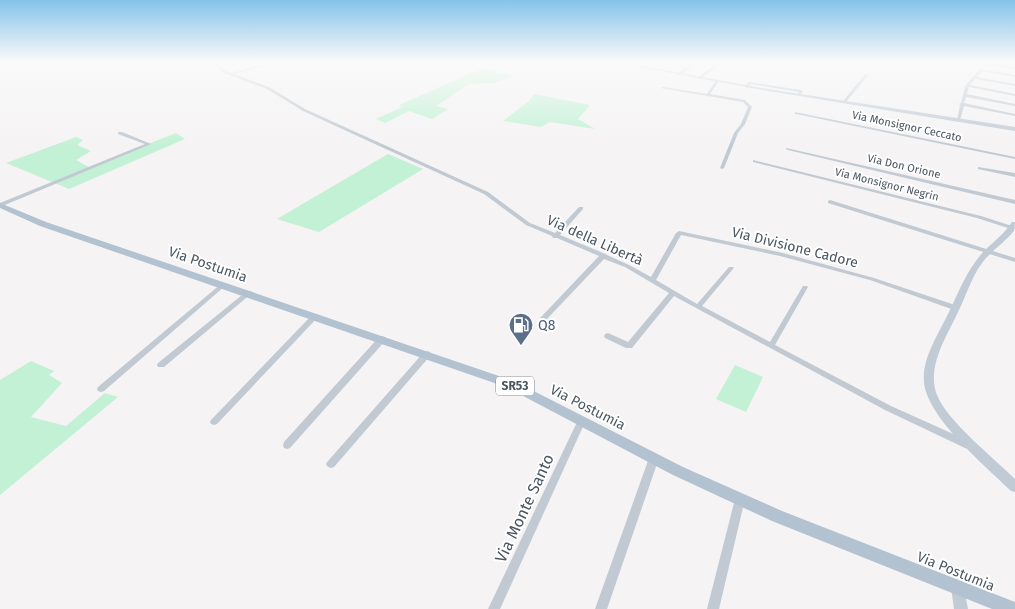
<svg xmlns="http://www.w3.org/2000/svg" width="1015" height="609" viewBox="0 0 1015 609" font-family="'Fira Sans',sans-serif">
<style>
.green{fill:#c3f1d5}
.lines{fill:none;stroke-linecap:round;stroke-linejoin:round}
.street{fill:#c1cad2;fill-rule:evenodd}
.secondary{fill:#c1cbd6;fill-rule:evenodd}
.primary{fill:#b3c2d1;fill-rule:evenodd}
.labels{text-anchor:middle;stroke-width:4;stroke-linejoin:round;paint-order:stroke}
.far-street-label{font-size:11px;fill:#4a5661;stroke:#fff}
.shield{fill:#fff;stroke:#808990;stroke-width:1}
.shield-label{font-size:12px;font-weight:bold;fill:#4a5661}
.street-label{font-size:14px;fill:#4a5661;stroke:#fff}
.service-label{font-size:14px;fill:#4e5e75;stroke:#fff;text-anchor:start}
.near-street-label{font-size:16px;fill:#4a5661;stroke:#fff}
</style>
<rect width="100%" height="100%" fill="#f5f3f3"/>
<!-- green -->
<g class="green">
<polygon points="483,68 513,76 495,83 469,84 436,106 448,109 432,119 409,111 385,123 376,119 402,107 399,105"/>
<polygon points="534,94 590,105 578,119 595,129 550,122 541,127 503,121 529,101"/>
<polygon points="176,133 185,139 69,189 6,163 76,137 83,140 77,145 91,151 76,160 89,167"/>
<polygon points="388,154 423,169 319,232 277,219"/>
<polygon points="31,361 54,371 49,375 62,383 31,417 66,426 105,393 118,397 0,495 0,380"/>
<polygon points="735,365 763,377 746,412 716,399"/>
</g>
<g class="lines">
<!-- street -->
<g class="street">
<polygon points="211,62 214,62 226,71 231,73 275,62 275,63 234,74 269,87 305,109 488,192 530,223 555,233 579,207 583,207 583,209 560,235 603,253 606,254 607,255 629,265 651,277 676,233 679,231 783,253 874,278 958,306 959,308 958,310 954,310 870,280 780,256 681,235 656,280 697,304 729,267 733,267 734,268 733,269 702,306 770,342 803,286 807,286 808,287 775,345 891,406 971,442 972,445 971,448 968,449 965,448 885,410 674,296 632,348 626,348 605,338 604,336 605,334 608,333 628,342 669,293 625,267 604,259 546,320 542,320 540,318 542,316 599,256 557,238 553,238 552,236 526,225 484,194 303,111 267,89 224,73"/>
<polygon points="694,62 698,62 680,75 678,75 678,73"/>
<polygon points="719,62 723,62 700,79 698,79 698,77"/>
<polygon points="983,62 1015,67 1015,69 984,64"/>
<polygon points="980,69 1015,75 1015,77 982,71 977,77 1015,84 1015,86 975,79 970,85 1015,94 1015,96 969,87 967,94 1015,104 1015,106 966,97 964,103 1015,114 1015,116 964,106 960,120 957,121 960,105 959,104 961,103 965,86"/>
<polygon points="865,74 868,75 846,102 844,102 844,100"/>
<polygon points="716,80 719,81 710,94 745,100 752,107 745,124 738,133 724,168 722,169 720,168 734,133 741,124 748,107 743,102 661,88 663,87 707,94"/>
<polygon points="748,82 801,90 803,91 800,96 799,96 797,95 799,92 750,84 747,88 745,87"/>
<polygon points="795,112 1015,157 1015,159 796,114 795,114"/>
<polygon points="118,132 122,132 151,144 0,207 0,203 145,144 118,134"/>
<polygon points="786,148 1015,200 1015,204 788,150 786,149"/>
<polygon points="753,160 981,216 1015,227 1015,229 1011,229 977,218 753,162"/>
<polygon points="978,167 1015,173 1015,177 978,169"/>
<polygon points="830,200 1015,258 1015,262 828,203 828,201"/>
<polygon points="223,283 226,285 225,286 104,391 101,392 98,391 97,389 98,387 221,284"/>
<polygon points="247,291 251,291 252,293 164,367 158,367 157,365 158,363"/>
<polygon points="313,314 317,314 319,316 217,424 214,425 211,424 210,422 211,420"/>
<polygon points="382,336 385,337 386,339 385,341 290,448 287,449 284,448 283,445 284,442 379,337"/>
<polygon points="427,351 430,352 431,354 430,356 334,467 331,468 328,467 326,464 328,461 424,352"/>
<polygon points="582,417 585,418 586,420 500,609 488,609 578,420 579,418"/>
<polygon points="654,454 657,455 659,458 607,609 595,609 649,458 651,455"/>
<polygon points="740,495 743,496 745,499 719,609 707,609 735,499 737,496"/>
</g>
<!-- secondary -->
<g class="secondary">
<polygon points="613,62 619,62 762,88 1015,127 1015,131 762,90"/>
<path d="M1012 222H1015L1014 231C1004 243 991 251 982 263 971 278 966 296 958 312 947 336 926 367 937 395 948 422 993 457 1015 479V492L1011 491C986 466 927 418 924 382 922 360 936 338 946 318 956 299 963 278 976 261 986 246 1002 238 1012 222Z"/>
<polygon points="958,581 963,583 968,609 954,609 951,588 953,583"/>
</g>
<!-- primary -->
<polygon class="primary" points="0,203 46,222 514,381 683,467 782,511 1015,602 1015,609 992,609 772,521 673,475 506,387 40,226 0,208"/>
</g>
<!-- sky -->
<linearGradient id="sky" x2="0" y2="1"><stop stop-color="#85c3ea"/><stop offset="0.42" stop-color="#fafafa"/><stop offset="1" stop-color="#fafafa" stop-opacity="0"/></linearGradient>
<rect width="1015" height="147" fill="url(#sky)"/>
<!-- icons -->
<defs>
<symbol id="fuel-pin" viewBox="-11 -11 22 30"><path d="M0 17L-7.5 6A9.5 9.5 0 1 1 7.5 6Z" fill="#5c6f8a" stroke="#fff"/><path d="M-5.5-6h7V0h2V4h1.3V-2.5L3-4.5l.8-.8L6-3V5H2.5V1h-1V6h-7ZM-4.2-4.7v3.2H.2V-4.7Z" fill="#fff"/></symbol>
</defs>
<g fill-rule="evenodd">
<use href="#fuel-pin" x="507" y="311" width="28" height="38"/>
</g>
<g class="labels">
<!-- far-street labels -->
<g class="far-street-label">
<text transform="translate(907 126) rotate(12)" y="4">Via Monsignor Ceccato</text>
<text transform="translate(904 166) rotate(13)" y="4">Via Don Orione</text>
<text transform="translate(887 184) rotate(14)" y="4">Via Monsignor Negrin</text>
</g>
<!-- shield labels -->
<rect class="shield" x="496" y="376.5" width="38" height="19" rx="4"/>
<g class="shield-label">
<text x="515" y="390">SR53</text>
</g>
<!-- street labels -->
<g class="street-label">
<text transform="translate(595 240) rotate(24)" y="5">Via della Libertà</text>
<text transform="translate(795 247) rotate(14)" y="5">Via Divisione Cadore</text>
<text transform="translate(208 264) rotate(19)" y="5">Via Postumia</text>
<text transform="translate(588 407) rotate(27)" y="5">Via Postumia</text>
<text transform="translate(956 571) rotate(22)" y="5">Via Postumia</text>
</g>
<!-- service labels -->
<g class="service-label">
<text x="538" y="330">Q8</text>
</g>
<!-- near-street labels -->
<g class="near-street-label">
<text transform="translate(524 508) rotate(-65)" y="6">Via Monte Santo</text>
</g>
</g>
</svg>
